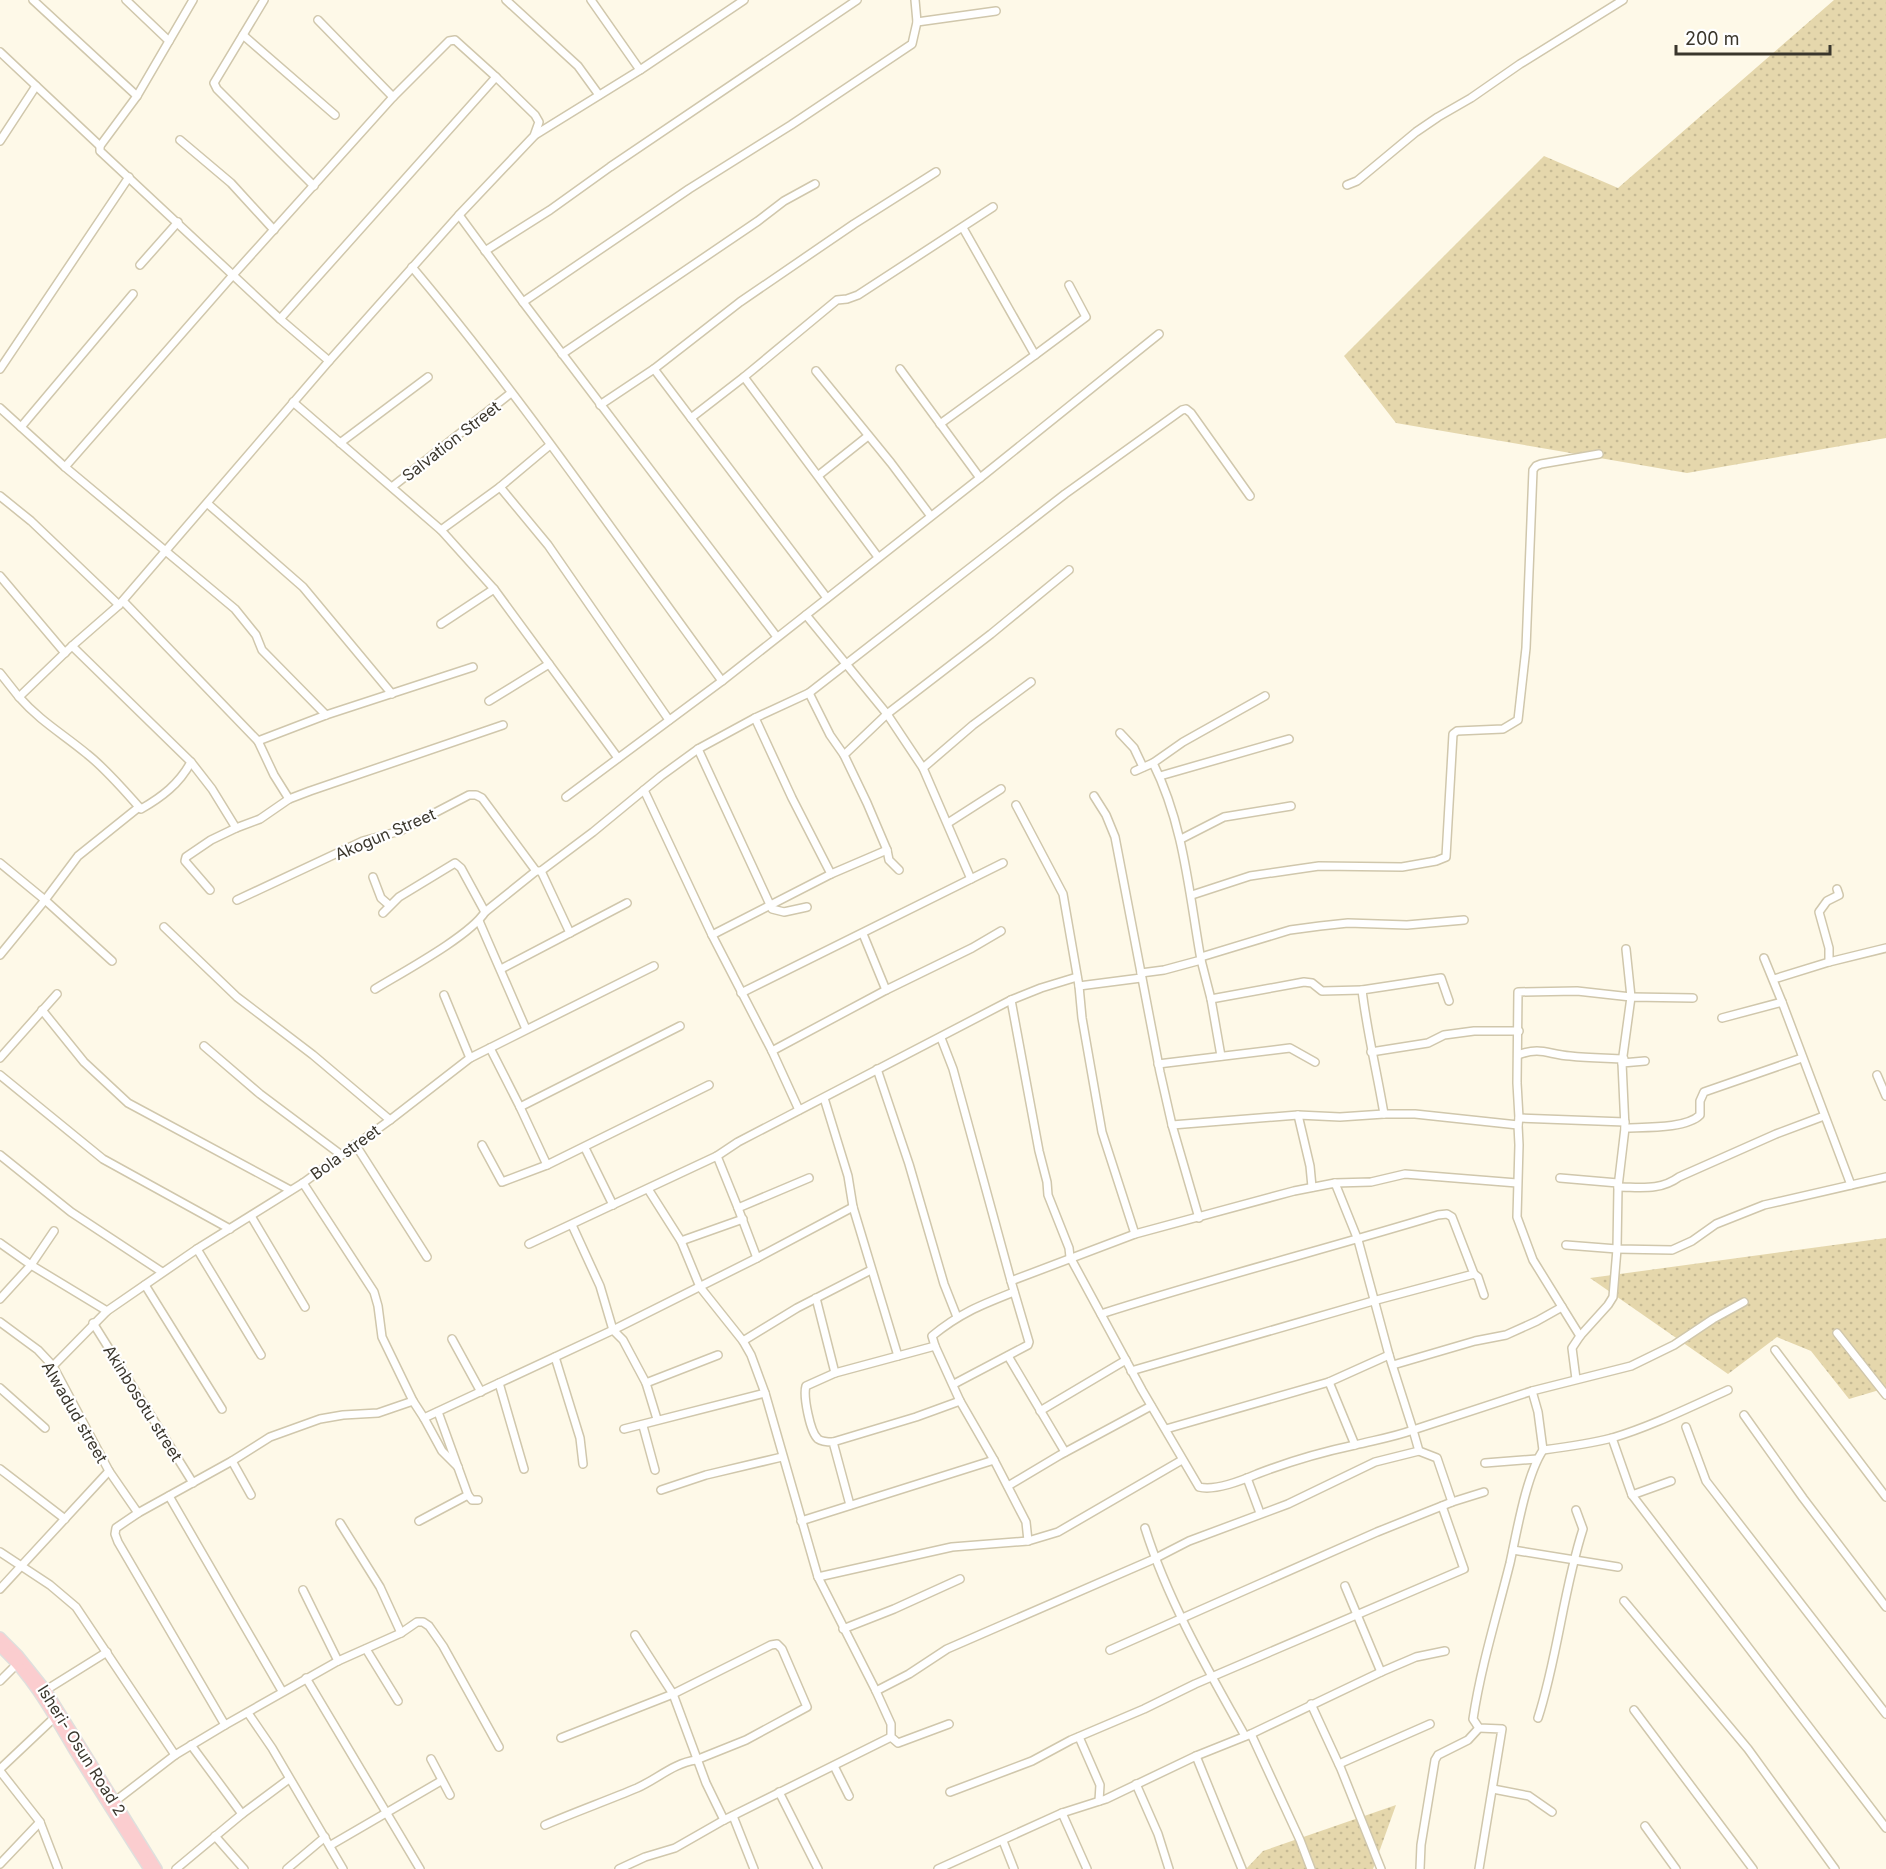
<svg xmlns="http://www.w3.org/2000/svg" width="1886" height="1869" viewBox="0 0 1886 1869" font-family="Inter,sans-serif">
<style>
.grass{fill:url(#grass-dots)}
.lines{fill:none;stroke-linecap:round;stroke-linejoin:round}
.minor-casing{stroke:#d0c7ac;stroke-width:10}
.major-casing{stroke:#dfdfdd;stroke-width:12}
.minor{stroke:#fff;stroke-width:7}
.major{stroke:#fbcdcf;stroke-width:9}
.labels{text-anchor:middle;stroke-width:4.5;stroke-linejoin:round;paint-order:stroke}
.street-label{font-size:16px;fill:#3a362c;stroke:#fff}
</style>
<defs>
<pattern id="grass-dots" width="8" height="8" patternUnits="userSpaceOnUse" patternTransform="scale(1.5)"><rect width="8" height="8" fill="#e5d7ac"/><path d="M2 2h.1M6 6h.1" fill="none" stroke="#c5b994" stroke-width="1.8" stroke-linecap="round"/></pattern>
</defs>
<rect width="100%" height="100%" fill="#fef9e8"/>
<!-- grass -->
<g class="grass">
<polygon points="1834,0 1886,0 1886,438 1687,473 1396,423 1344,356 1544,156 1618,188"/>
<polygon points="1886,1238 1886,1388 1849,1399 1811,1351 1777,1337 1728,1374 1590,1278"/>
<polygon points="1396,1805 1373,1869 1246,1869 1263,1851"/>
</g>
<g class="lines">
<defs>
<g id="minor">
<polyline points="33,0 137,96"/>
<polyline points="126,0 169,41"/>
<polyline points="193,0 137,96 100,146 100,151 280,319 329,361"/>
<polyline points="264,0 214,83 217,89 314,186"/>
<polyline points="506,0 578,66 599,95"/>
<polyline points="591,0 640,70"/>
<polyline points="318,20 393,97"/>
<polyline points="917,22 996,11"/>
<polyline points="243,35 335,115"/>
<polyline points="0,52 100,146"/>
<polyline points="535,135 640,70 744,0"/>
<polyline points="180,140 231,183 274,230"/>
<polyline points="0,141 36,86"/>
<polyline points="1347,185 1357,181 1416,132 1438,117 1471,98 1520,64 1623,0"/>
<polyline points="459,215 523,302 777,637"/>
<polyline points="485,251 550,210 610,167 857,0"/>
<polyline points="140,265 178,222"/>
<path d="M412 267C523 399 620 542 722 681"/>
<polyline points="523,302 689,189 791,125 912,44 917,22 915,0"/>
<polyline points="562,354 758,221 784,201 815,184"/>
<polyline points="1035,355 1086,317 1069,285"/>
<polyline points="0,369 129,177"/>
<polyline points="654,369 827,598"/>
<polyline points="900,369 980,478"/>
<polyline points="816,371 891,463 930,515"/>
<polyline points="744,377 878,557"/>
<polyline points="293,402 441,530 494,589"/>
<polyline points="600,405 654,369 740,302 854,224 936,172"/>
<polyline points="0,408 65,467 235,609 256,635 262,650 326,715"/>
<polyline points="691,418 744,377 837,300 847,299 858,295 993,207"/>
<polyline points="940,424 1035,355 963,228"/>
<polyline points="21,427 133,294"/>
<polyline points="340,443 428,377"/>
<polyline points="65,467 233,275 393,97 449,41 455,40 496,77"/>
<polyline points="819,475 868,436"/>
<polyline points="392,487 511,393"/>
<polyline points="500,487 548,545 669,720"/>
<polyline points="0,496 31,521 119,605"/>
<polyline points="208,504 303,587 392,694"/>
<polyline points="441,530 500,487 550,445"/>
<polyline points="0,576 65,653"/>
<polyline points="123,601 258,741 326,715 473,667"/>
<polyline points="806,615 887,714 923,768 973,725 1031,682"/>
<polyline points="441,624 494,589 618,758"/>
<path d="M72 646 191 762C179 784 162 797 141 809L139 807"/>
<polyline points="0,673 19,697"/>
<polyline points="809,693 830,735 844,755"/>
<polyline points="489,701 549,664"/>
<polyline points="1120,733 1134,748 1143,767"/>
<polyline points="258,741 274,775 289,799"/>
<polyline points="698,749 772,909 784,912 807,907"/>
<polyline points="191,762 212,789 236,828 260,819 289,799 310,791 503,725"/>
<polyline points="923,768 971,879"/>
<polyline points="1135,771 1153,763"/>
<polyline points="1160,776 1289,739"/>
<polyline points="644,790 712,935 772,1051 799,1110"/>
<polyline points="1094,796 1106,815 1115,837 1160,1072 1172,1125 1199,1218"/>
<polyline points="566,797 722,681 985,474 1159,334"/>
<polyline points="1016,805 1063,894 1079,986 1082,1018 1102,1132 1135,1234"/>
<polyline points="948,823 1001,789"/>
<polyline points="1181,839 1224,817 1291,806"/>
<polyline points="0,863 45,900 112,961"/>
<polyline points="899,870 889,860 887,850 867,803 844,755 887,714 991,634 1069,570"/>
<polyline points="541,871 570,933"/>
<polyline points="831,874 792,798 755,718 809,693 1065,494 1182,410 1186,409 1191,413 1250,496"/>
<polyline points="373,877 381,898 389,905"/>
<polyline points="210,890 185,861 186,857 211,840 236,828"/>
<polyline points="1192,895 1250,876 1319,866 1402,867 1436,861 1446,857 1453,734 1457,731 1503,729 1518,720 1526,648 1533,470 1536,466 1541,464 1599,454"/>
<polyline points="237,900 363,841 400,831 469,795 476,795 482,798 536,871"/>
<polyline points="383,913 399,897 455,863 461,868 485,912"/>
<polyline points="479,921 526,1029"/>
<polyline points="164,927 237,997 313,1055 390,1120"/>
<polyline points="863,934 886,990"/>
<polyline points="712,935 831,874 887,850"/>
<path d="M0 955 45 900 78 856 139 807C123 789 106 769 87 754 63 734 40 721 19 697L72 646 119 605 329 361 459 215 534 136 539 122 535 115 496 77 280 319"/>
<polyline points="1201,957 1290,930 1320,926 1348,923 1407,925 1464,920"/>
<polyline points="1764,958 1782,1002"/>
<polyline points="1201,960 1211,999 1304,982 1312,983 1322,991 1362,990"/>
<polyline points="1829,962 1829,948 1819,912 1827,901 1839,895 1837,889"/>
<polyline points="501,969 627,903"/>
<path d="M1141 973 1164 970 1201 960C1189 893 1184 825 1153 763L1183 742 1265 696"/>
<polyline points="1774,979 1829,962 1886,948"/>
<polyline points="1079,986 1141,978"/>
<path d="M375 989C401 973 470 936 485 912L536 871H541L593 832 661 776 698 749 755 718"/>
<polyline points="741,993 1003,863"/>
<polyline points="444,995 470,1058"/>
<polyline points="1211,999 1221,1056"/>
<path d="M1011 1000 1039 1151 1047 1182 1048 1195 1069 1248 1070 1257 1142 1390 1199 1487C1214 1491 1243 1480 1257 1474 1288 1462 1322 1452 1355 1445 1375 1440 1394 1437 1413 1430L1419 1451 1437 1458 1452 1502 1377 1532 1110 1650"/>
<polyline points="42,1010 84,1062 128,1103 290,1190"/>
<polyline points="1722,1018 1782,1002 1851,1185"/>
<polyline points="941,1038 953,1069 1011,1281 1029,1342 1028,1345 954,1384"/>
<polyline points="204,1046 260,1094 340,1154"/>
<polyline points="490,1048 520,1107 547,1165 709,1085"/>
<polyline points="772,1051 886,990 972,948 1001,931"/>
<polyline points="1371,1052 1428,1043 1444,1035 1474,1031 1519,1031"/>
<path d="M1518 1055C1541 1046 1549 1055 1570 1056 1588 1058 1606 1058 1624 1059"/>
<polyline points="0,1058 57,994"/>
<polyline points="1622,1063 1631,997 1693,998"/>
<polyline points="1158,1064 1290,1048 1315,1062"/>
<polyline points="877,1069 909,1164 944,1284 957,1317"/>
<polyline points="0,1075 103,1159 230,1229"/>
<polyline points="1877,1075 1886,1096"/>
<polyline points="824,1098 848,1176 853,1207 898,1356"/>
<polyline points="520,1107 680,1026"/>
<path d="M1384 1114C1377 1072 1367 1032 1362 990L1441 978 1449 1001"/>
<polyline points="1298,1115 1310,1166 1312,1187"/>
<polyline points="1519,1118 1625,1122"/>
<polyline points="1172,1125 1298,1115 1340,1117 1384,1114 1415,1114 1518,1125"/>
<path d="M1625 1128C1644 1127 1686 1129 1700 1115V1101L1704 1092 1802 1058"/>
<polyline points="355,1144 427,1257"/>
<polyline points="482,1145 502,1182 547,1165"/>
<polyline points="585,1148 613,1205"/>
<polyline points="0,1155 71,1212 162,1272"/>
<polyline points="717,1156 738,1208"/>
<polyline points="1560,1178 1618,1183"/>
<polyline points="303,1183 374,1292 378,1306 382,1337 413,1401"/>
<polyline points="1335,1183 1371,1182 1405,1174 1517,1183"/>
<path d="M1618 1187C1640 1187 1660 1191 1679 1177L1776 1134 1824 1116"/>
<polyline points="648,1189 681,1241 700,1287 743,1341 751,1355 765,1393 818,1577 876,1691 891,1724 891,1737 898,1743 949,1724"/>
<polyline points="251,1216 305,1307"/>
<polyline points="572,1225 600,1286 613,1330 623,1340 646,1383 657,1419"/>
<polyline points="681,1241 743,1219"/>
<polyline points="0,1243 31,1265 107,1311"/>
<polyline points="529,1244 717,1156 738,1142 1011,1000 1041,988 1077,977"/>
<polyline points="1566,1245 1617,1249 1672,1250 1692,1241 1716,1224 1764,1205 1886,1177"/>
<polyline points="197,1249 261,1355"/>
<polyline points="757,1258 738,1208 809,1178"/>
<polyline points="1474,1274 1478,1277 1484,1295"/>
<polyline points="1011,1281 1135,1234 1294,1191 1335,1183 1358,1240 1389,1355 1413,1430 1532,1391 1631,1366 1674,1345 1713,1319 1744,1302"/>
<polyline points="145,1285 222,1409"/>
<polyline points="816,1298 835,1373"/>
<polyline points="0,1299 31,1265 54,1231"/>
<path d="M1101 1314C1213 1278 1326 1249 1438 1215L1447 1214 1452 1217 1474 1274 1373 1301 1131 1371"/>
<polyline points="0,1322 38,1350 53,1366 109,1471 138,1513"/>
<polyline points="93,1323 193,1483"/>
<polyline points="1837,1333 1886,1395"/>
<polyline points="1580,1336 1533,1260 1517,1217 1519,1145 1518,1125 1519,1118 1517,1083 1518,992 1577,991 1631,997 1626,949"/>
<polyline points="452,1339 481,1392"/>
<polyline points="743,1341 797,1308 871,1270"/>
<polyline points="935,1346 960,1401 994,1460"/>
<polyline points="1775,1350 1886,1497"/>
<polyline points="1008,1356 1065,1452"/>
<polyline points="555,1357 580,1438 583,1464"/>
<polyline points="1393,1365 1475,1341 1506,1335 1537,1321 1562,1307"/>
<polyline points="53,1366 107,1311 197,1249 303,1183 390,1120 470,1058 654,966"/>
<polyline points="1576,1379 1572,1348 1580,1336 1608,1305 1613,1297 1617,1249 1618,1187 1625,1128 1622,1063 1645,1061"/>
<polyline points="1329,1382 1355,1445"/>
<polyline points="499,1383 524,1469"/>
<polyline points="646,1383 718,1355"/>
<polyline points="0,1388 45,1428"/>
<polyline points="1040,1411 1126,1360"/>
<polyline points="438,1412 468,1495 472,1500 478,1500"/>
<polyline points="1744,1415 1803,1498 1886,1607"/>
<polyline points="424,1418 442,1451 458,1467"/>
<polyline points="643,1426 655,1470"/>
<polyline points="1686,1427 1706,1481 1886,1714"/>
<polyline points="624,1429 765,1393"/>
<polyline points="1166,1429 1329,1382 1389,1355"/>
<polyline points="1612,1438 1632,1495 1671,1481"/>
<polyline points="833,1442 916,1417 960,1401"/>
<path d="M1543 1450C1566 1447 1589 1444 1612 1438 1652 1426 1690 1407 1728 1390"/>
<polyline points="232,1461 251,1495"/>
<polyline points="1485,1463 1537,1459"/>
<polyline points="0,1469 65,1519"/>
<polyline points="1247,1478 1260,1513"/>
<polyline points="1008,1486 1060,1455 1151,1406"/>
<polyline points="661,1490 706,1475 782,1457"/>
<polyline points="1632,1495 1886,1828"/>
<polyline points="169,1496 282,1691"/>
<polyline points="1452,1502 1484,1492"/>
<path d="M850 1505 833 1442C828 1442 822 1442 818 1439 810 1432 803 1396 806 1386L835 1373 935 1346 932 1336C960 1313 981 1305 1014 1292"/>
<polyline points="419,1521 468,1495"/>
<polyline points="801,1521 994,1460 1026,1522 1028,1541"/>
<polyline points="340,1523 380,1587 401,1633"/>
<path d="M1145 1528C1168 1601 1208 1670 1245 1736"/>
<polyline points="1513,1550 1618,1567"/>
<polyline points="0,1552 50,1585 76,1607 175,1755"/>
<polyline points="818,1577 952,1547 1028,1541 1058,1532 1182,1460"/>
<polyline points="1345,1586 1381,1672"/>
<polyline points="0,1589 109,1471"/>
<polyline points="303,1590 338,1661"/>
<polyline points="1624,1601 1748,1749 1835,1869"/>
<polyline points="843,1629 894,1609 960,1579"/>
<polyline points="635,1635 673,1694 706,1783 724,1820"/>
<polyline points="366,1649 398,1701"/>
<polyline points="306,1678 420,1869"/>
<polyline points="0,1681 17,1664"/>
<polyline points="46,1690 107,1652"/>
<polyline points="876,1691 909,1674 947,1649 1154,1559 1189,1541 1288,1504 1375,1462 1419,1451"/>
<polyline points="1311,1704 1341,1769 1381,1869"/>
<polyline points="1634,1710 1753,1869"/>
<polyline points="248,1713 272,1748 343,1869"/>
<path d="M1538 1718C1558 1656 1563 1591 1583 1529L1576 1510"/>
<polyline points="225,1725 118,1542 115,1534 116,1528 138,1513 232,1461 270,1437 320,1419 343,1415 378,1413 413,1401 424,1418 613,1330 757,1258 853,1207"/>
<polyline points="1251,1734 1300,1840 1311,1869"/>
<polyline points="1079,1737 1100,1785 1099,1801"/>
<polyline points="191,1745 242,1814"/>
<polyline points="1196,1756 1242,1869"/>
<polyline points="431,1759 450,1795"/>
<polyline points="1339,1764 1430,1724"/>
<polyline points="834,1766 849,1796"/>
<polyline points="0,1769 54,1718"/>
<polyline points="0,1771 40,1822 58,1869"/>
<polyline points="1136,1784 1158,1834 1169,1869"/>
<polyline points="1493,1789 1529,1796 1552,1812"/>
<polyline points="779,1792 818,1869"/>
<polyline points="950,1792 1032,1761 1071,1740 1144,1709 1195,1684 1464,1569 1442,1506"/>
<polyline points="114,1802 175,1755 225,1725 338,1661 401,1633 417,1622 423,1622 429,1626 443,1646 499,1747"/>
<polyline points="1062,1813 1087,1869"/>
<polyline points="733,1816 754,1869"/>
<path d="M545 1825C575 1812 606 1801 637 1788 657 1779 674 1763 696 1760L746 1740 807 1707 782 1649 777 1644 771 1645 673 1694 561 1738"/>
<polyline points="1645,1826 1676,1869"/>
<polyline points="215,1836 244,1869"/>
<polyline points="1003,1841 1014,1869"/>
<polyline points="331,1845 441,1781"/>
<polyline points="0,1864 40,1822"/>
<polyline points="176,1869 242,1814 289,1779"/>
<polyline points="287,1869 325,1837"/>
<polyline points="619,1869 645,1857 675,1848 724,1820 891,1737"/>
<polyline points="938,1869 1062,1813 1106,1799 1196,1756 1251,1734 1381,1672 1416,1657 1445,1651"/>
<polyline points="1420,1869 1421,1845 1435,1760 1438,1755 1468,1740 1479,1728"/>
<path d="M1479 1869 1502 1729 1479 1728 1473 1719C1481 1666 1497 1615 1510 1563 1517 1531 1526 1476 1543 1450L1538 1412 1532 1391"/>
</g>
<g id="major">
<polyline points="0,1637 18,1655 46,1690 157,1869"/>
<path d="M0 1647C32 1676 53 1715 75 1752 99 1791 124 1830 149 1869"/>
</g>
</defs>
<!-- minor casing -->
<use href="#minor" class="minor-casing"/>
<!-- major casing -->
<use href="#major" class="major-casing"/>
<!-- minor -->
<use href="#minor" class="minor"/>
<!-- major -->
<use href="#major" class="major"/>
</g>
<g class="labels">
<!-- street labels -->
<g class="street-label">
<text transform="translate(451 441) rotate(-38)" y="6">Salvation Street</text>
<text transform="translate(385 834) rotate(-23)" y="6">Akogun Street</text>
<text transform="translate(345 1152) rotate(-36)" y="6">Bola street</text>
<text transform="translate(143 1403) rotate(58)" y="6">Akinbosotu street</text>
<text transform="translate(75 1412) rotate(60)" y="6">Alwadud street</text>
<text transform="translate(82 1750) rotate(58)" y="6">Isheri- Osun Road 2</text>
</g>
</g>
<!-- scale -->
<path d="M1676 45v9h154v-9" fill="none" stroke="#3a362c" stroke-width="3"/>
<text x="1685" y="45" font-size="18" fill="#3a362c" stroke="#ffffff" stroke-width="4.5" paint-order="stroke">200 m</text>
</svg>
